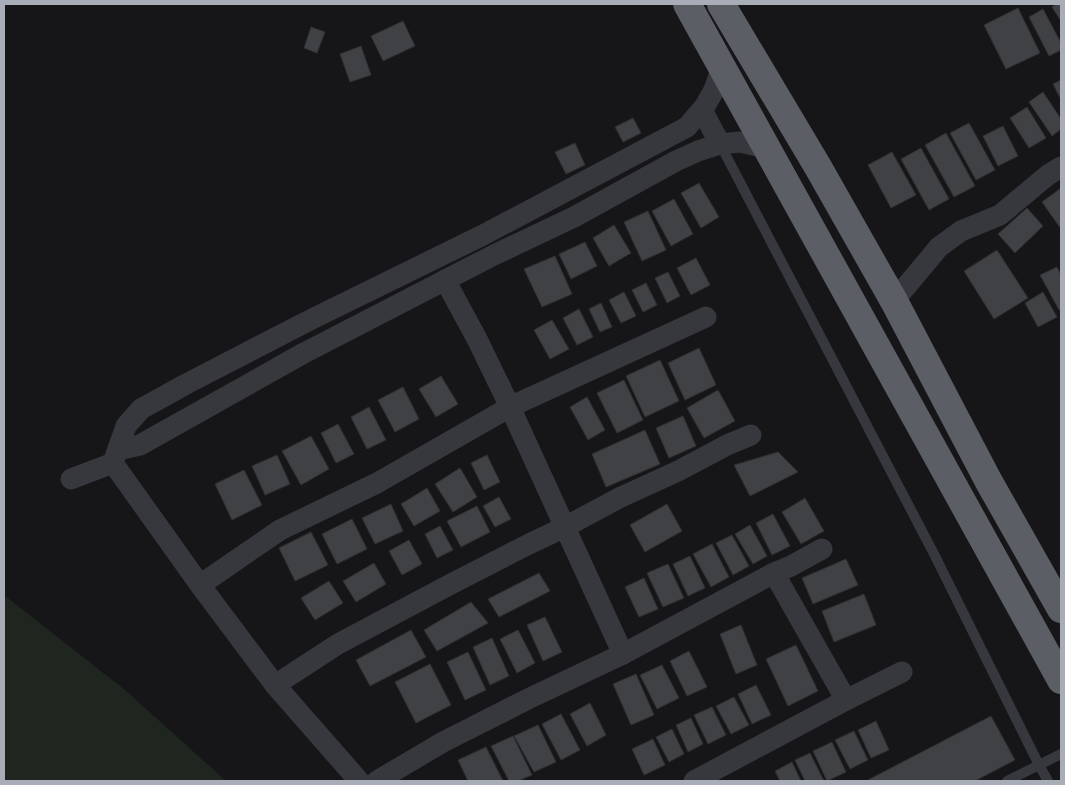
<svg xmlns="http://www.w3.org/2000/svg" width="1065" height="785" viewBox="0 0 1065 785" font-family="'Archivo Narrow',sans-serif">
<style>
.green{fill:#1e261f}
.building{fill:#404145;stroke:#303034}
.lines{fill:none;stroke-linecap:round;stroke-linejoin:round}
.service{stroke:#37383d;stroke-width:10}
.minor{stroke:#37383d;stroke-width:21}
.trunk{stroke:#5b5e65;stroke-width:28}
</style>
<rect width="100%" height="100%" fill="#161618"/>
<!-- green -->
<polygon class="green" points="4,595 125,690 226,781 4,781"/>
<!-- building -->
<g class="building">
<polygon points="1056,4 1061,4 1061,21 1052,7"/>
<polygon points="1018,8 1040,53 1006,69 984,25"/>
<polygon points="1043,9 1061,43 1061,50 1049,56 1029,17"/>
<polygon points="403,21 415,46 383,61 371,36"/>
<polygon points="311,27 325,32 317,53 304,48"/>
<polygon points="361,46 371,75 350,82 340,54"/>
<polygon points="1061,80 1061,100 1053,84"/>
<polygon points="1043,92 1061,119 1061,129 1052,136 1029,102"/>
<polygon points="1027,107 1046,138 1029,148 1010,118"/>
<polygon points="633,118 641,133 623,142 615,127"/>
<polygon points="969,123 995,170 976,180 950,133"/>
<polygon points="1003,126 1018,156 998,166 983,136"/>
<polygon points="946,133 975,186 954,197 925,145"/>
<polygon points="575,143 585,165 566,174 555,152"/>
<polygon points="921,148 949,199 929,210 901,159"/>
<polygon points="892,152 916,195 891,208 868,165"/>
<polygon points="699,183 719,217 701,228 681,193"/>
<polygon points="1061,188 1061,229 1042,202"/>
<polygon points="674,199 693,234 671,246 652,211"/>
<polygon points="1027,208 1043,226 1015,253 998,234"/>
<polygon points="648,211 666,250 642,261 624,222"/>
<polygon points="614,225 631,253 609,266 593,238"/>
<polygon points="585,242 597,266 571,279 559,254"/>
<polygon points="997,250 1028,298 994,319 964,271"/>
<polygon points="555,256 572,294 542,307 524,269"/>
<polygon points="696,258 710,285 691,295 677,268"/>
<polygon points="1057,267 1061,275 1061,309 1059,310 1040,275"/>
<polygon points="668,272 680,296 667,303 655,278"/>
<polygon points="646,283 657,305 643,312 632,290"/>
<polygon points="624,292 636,316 621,323 609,300"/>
<polygon points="1043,292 1057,317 1038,327 1025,303"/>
<polygon points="601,303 612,327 600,332 589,309"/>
<polygon points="579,309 593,337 577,345 563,318"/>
<polygon points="552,320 569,349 550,359 534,330"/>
<polygon points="699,348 716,385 685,400 668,363"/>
<polygon points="660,360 679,401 645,417 626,376"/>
<polygon points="441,376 458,404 436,417 419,389"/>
<polygon points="624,380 643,420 617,433 597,393"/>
<polygon points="403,387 419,419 395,432 378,400"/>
<polygon points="718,390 735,421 704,438 687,408"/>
<polygon points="587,397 605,430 588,440 570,407"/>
<polygon points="369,407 386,440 367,449 351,417"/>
<polygon points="683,416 696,446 669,458 656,428"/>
<polygon points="338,424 354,454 336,463 321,433"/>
<polygon points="645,430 660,464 606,487 592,454"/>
<polygon points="311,436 329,469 301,485 282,451"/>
<polygon points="778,452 798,472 750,496 734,465"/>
<polygon points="277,455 290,484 265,495 252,466"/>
<polygon points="487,455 500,482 484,490 471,463"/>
<polygon points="460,468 477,497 453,512 435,484"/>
<polygon points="244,470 262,505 232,520 215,484"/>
<polygon points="427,488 440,511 414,526 401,504"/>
<polygon points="499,497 511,519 495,527 483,506"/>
<polygon points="805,498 824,531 801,544 782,512"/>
<polygon points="391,504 403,531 375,544 362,518"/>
<polygon points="667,504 682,531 645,552 630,525"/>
<polygon points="477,506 490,532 461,547 447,521"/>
<polygon points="773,514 790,546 772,555 756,523"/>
<polygon points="352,519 367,549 337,564 322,534"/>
<polygon points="750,525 767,556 753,564 735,534"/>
<polygon points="440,526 453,550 437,558 425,534"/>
<polygon points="311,532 328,565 295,581 279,548"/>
<polygon points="732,535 749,566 733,575 716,543"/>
<polygon points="409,540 422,564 402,575 389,551"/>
<polygon points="712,544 729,577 711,587 693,554"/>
<polygon points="690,556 705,588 688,596 673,564"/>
<polygon points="846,559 858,585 813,604 802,578"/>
<polygon points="374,563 386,584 356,602 343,581"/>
<polygon points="668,564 684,598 663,607 647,573"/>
<polygon points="539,573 550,591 499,617 488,599"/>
<polygon points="644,578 658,609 639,617 625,587"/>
<polygon points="329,581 343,603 315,620 301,598"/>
<polygon points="864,594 876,625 834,642 822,611"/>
<polygon points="471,602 488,623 437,651 424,630"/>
<polygon points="545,617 562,652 543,661 527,625"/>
<polygon points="741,625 757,665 736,674 720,634"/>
<polygon points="411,630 426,657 370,686 356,660"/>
<polygon points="518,630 535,663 517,673 500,639"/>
<polygon points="492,638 509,676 490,685 473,647"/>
<polygon points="796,645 818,691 788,706 766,659"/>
<polygon points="689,651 707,687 687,696 670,661"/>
<polygon points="468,652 486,690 465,700 447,662"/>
<polygon points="430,664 451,705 416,723 395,682"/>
<polygon points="662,665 679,698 657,709 640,675"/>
<polygon points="636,674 654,715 631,725 613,684"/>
<polygon points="756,685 771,715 752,724 738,694"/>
<polygon points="734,697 749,725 731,734 716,706"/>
<polygon points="590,703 606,735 587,746 570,714"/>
<polygon points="712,707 726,735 708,744 694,715"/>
<polygon points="561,714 580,750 561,760 542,724"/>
<polygon points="991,716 1015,760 975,781 866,781"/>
<polygon points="691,718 703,744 688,752 676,725"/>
<polygon points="876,721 889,750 871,758 858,730"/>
<polygon points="538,725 556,762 534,772 514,736"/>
<polygon points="672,729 684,754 669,762 656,737"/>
<polygon points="854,731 868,760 850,769 835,740"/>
<polygon points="513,736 532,775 518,781 509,781 491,746"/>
<polygon points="653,739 665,765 644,775 632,749"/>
<polygon points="832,742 846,772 827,781 813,751"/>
<polygon points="486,747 503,781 468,781 458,760"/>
<polygon points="810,753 824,781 805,781 795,760"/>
<polygon points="792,762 801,781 780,781 775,771"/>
</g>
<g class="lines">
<!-- service -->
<g class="service">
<polyline points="720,144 934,554 1039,765 1048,781"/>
<polyline points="1007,781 1061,754"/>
</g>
<!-- minor -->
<g class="minor">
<polyline points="702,110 720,144"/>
<polyline points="445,280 477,339 510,407 623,654 774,573 846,700 902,672"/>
<polyline points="894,301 939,247 961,231 1000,215 1048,175 1061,167"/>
<polyline points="118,450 140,445 304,353 494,255 574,217 676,161 698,151 720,144 740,142 766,148"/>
<polyline points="71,479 113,463"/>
<polyline points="774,573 791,566 822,549"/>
<polyline points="200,585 280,530 377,483 510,407 706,317"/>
<polyline points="275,685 338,644 451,584 529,544 565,527 619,498 678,471 727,445 751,435"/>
<polyline points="359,781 275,685 200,585 113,463 126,426 141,409 188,383 312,319 483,235 687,127 705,106 714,90 722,67"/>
<polyline points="377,781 443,742 532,697 623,654"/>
<polyline points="694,781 846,700"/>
</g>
<!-- trunk -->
<g class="trunk">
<polyline points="687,4 1061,680"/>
<polyline points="721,4 818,167 894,301 989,482 1061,609"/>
</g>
</g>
<!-- border -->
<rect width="1065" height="785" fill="none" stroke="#a8adb8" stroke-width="10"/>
</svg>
